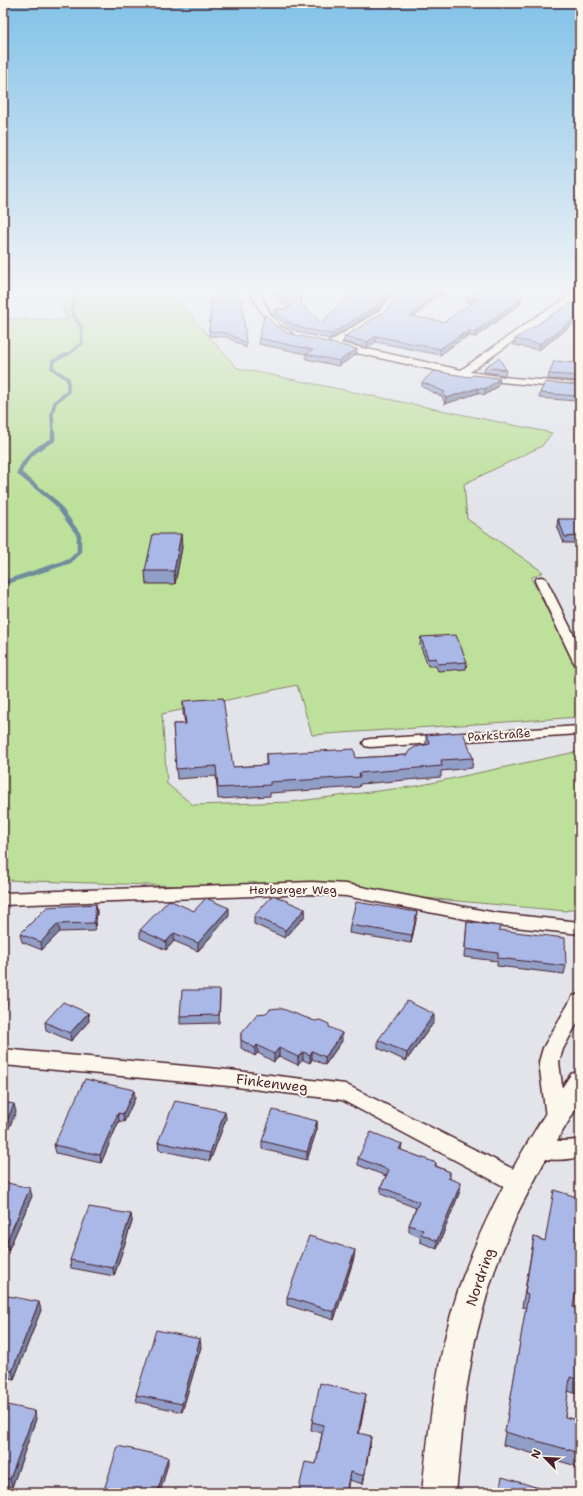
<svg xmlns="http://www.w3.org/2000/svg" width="583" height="1496" viewBox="0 0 583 1496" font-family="'Shantell Sans',sans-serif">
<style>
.green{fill:#bde09a;stroke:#848062}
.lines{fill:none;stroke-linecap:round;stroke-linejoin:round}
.stream-far1{stroke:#708d9d;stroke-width:3.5}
.stream{stroke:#708d9d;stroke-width:4.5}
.minor-casing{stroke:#4a1f2b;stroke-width:3}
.tertiary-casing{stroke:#4a1f2b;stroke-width:3}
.minor{fill:#fbf7ec;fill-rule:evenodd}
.tertiary{fill:#fbf7ec;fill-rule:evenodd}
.wall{fill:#919ec7;stroke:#4a1f2b}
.shaded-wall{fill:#7681a2;stroke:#4a1f2b}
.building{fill:#a9b8e7;stroke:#4a1f2b}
.labels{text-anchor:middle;stroke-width:4;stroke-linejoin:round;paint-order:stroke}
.street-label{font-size:12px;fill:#4a1f2b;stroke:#fbf7ec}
.near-street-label{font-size:14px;fill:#4a1f2b;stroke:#fbf7ec}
</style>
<rect width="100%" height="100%" fill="#e2e4ea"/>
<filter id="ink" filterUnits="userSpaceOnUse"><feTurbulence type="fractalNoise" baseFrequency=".025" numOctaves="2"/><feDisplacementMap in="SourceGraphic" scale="8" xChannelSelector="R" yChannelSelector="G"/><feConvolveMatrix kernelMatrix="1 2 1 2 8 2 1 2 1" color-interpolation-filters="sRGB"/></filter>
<g filter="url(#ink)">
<!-- green -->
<polygon class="green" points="52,290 168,290 237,368 552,433 542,446 464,484 467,519 543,572 531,578 580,674 580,717 312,735 297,685 162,714 167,784 193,805 291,802 417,786 580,751 580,906 566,911 360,892 3,880 3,325 8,319 68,320"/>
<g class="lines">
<!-- stream-far1 -->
<polyline class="stream-far1" points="53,434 52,413 55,402 68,392 68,379 52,368 53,361 70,353 82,343 81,326 75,318 72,311 75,294 73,290"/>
<!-- stream -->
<path class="stream" d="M3 583 70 561 79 552V535L55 502 19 473C26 456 37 448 53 440V433"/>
<defs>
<g id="minor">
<path d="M253 290H261L260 295C266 305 271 317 279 325 283 329 289 330 292 334L291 336C273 340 259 307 252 295Z"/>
<polygon points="396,290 404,290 386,314 340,343 461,370 540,314 569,297 570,295 561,290 572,290 577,292 577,298 574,301 580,302 580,308 568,305 546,318 470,372 512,378 580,383 580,389 479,380 339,349 335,346 328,347 327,345 328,343 380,310"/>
<polygon points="541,577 545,578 547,581 580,647 580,665 575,664 573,661 535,581 537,578"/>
<polygon points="580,726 580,734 370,747 365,746 363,743 365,740 370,739"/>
<polygon points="312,882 346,884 496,913 580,922 580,934 496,925 346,896 312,894 3,905 3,893"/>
<polygon points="580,994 580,1018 563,1049 559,1062 566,1117 563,1123 556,1125 549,1123 546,1117 539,1062 543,1048 573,996"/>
<polygon points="3,1049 229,1070 345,1084 527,1176 530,1183 527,1190 519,1192 511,1190 342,1100 229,1086 3,1065"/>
<path d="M580 1139V1157C564 1161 544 1161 529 1155L525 1149 529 1143C545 1137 563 1144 580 1139Z"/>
</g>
<path id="tertiary" d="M580 1071V1102L543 1164 518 1212 497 1263 488 1291 475 1340 466 1391 456 1493H422C429 1425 437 1356 458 1291 484 1213 526 1142 571 1074Z"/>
</defs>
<!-- minor casing -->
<use href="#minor" class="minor-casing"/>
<!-- tertiary casing -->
<use href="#tertiary" class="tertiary-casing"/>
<!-- minor -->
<use href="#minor" class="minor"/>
<!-- tertiary -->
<use href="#tertiary" class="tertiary"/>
</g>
<!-- wall -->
<g class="wall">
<polygon points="272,290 300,290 301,307 321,323 351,293 352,290 379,309 331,339 305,334 289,328 274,315 274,310 287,308 272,291"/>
<polygon points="402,290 445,290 440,297 435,296 415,317 444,322 472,303 466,302 466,297 521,304 475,337 469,336 465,339 462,339 440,355 376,342 367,348 344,342 344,337 387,310"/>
<polygon points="212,296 246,343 246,348 227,337 209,336 209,331"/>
<polygon points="580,304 580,319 539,350 514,345 515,339"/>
<polygon points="275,325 287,333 357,354 339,366 306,359 306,354 259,344 259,338"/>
<polygon points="575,366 580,366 580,381 548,379 549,374"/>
<polygon points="485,367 506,370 505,375 484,372"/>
<polygon points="470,377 500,378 499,383 497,385 497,387 485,395 478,393 445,404 443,399 443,397 422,387 422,382"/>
<polygon points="580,385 580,398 576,398 575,401 539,398 540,393"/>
<polygon points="558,519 580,522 580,543 564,543 557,526"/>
<polygon points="182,547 175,584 146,584 145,571"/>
<polygon points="421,637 467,662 466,669 438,671 436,666 428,666 420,645"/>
<polygon points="183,701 233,767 266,765 266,754 356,758 407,755 426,745 426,735 473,758 472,768 441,771 441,777 360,784 359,787 270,793 270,796 218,799 216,776 177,779 173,724 185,724 183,712"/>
<polygon points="96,904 97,912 95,931 60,932 42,950 22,942 20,934"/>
<polygon points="305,909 305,916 285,938 254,924 254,916"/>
<polygon points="194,911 229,916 198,951 174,941 166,950 140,938 140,930"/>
<polygon points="416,920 411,943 349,933 350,925"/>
<polygon points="467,922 499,930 566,966 564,974 497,966 497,961 464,957"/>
<polygon points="220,990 220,998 219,1023 180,1024 180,1016"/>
<polygon points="88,1013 89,1021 71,1041 46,1030 45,1022"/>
<polygon points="434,1022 406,1061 378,1048 378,1040"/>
<polygon points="329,1027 342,1041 325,1065 312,1059 310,1063 303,1060 298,1065 279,1056 274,1062 258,1053 255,1056 241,1048 241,1033"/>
<polygon points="135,1098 124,1122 119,1121 101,1163 56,1153 54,1145"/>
<polygon points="226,1119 210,1161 159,1150 158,1142"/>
<polygon points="317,1121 317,1129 307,1160 262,1149 262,1141"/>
<polygon points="402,1144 401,1150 436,1163 436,1166 450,1172 450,1179 460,1191 437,1249 420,1242 420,1237 409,1232 409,1225 416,1208 381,1194 381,1187 386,1176 358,1165 358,1158"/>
<polygon points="3,1182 32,1196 8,1251 3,1250"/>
<polygon points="580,1198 580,1290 576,1289 573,1307 580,1308 580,1395 568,1391 565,1417 580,1421 580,1467 503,1445 526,1308 522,1307 534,1237 545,1241"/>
<polygon points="131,1214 132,1222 114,1276 71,1268 70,1260"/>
<polygon points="354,1258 334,1320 287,1305 287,1297"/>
<polygon points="3,1295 41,1310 14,1379 3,1376"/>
<polygon points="201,1347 182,1412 137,1402 136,1395"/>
<polygon points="365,1402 359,1434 371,1436 370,1444 363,1484 349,1480 316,1464 322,1433 311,1430 312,1422"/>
<polygon points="3,1404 36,1419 12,1487 3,1485"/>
</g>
<!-- shaded-wall -->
<g class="shaded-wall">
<polygon points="390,290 394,290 379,309 331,339 331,334"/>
<polygon points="441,290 445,290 440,297 440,292"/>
<polygon points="436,291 435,296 411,321 411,316"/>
<polygon points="521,299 521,304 475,337 475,332"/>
<polygon points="580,315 580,319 539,350 540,344"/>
<polygon points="469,331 469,336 465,339 465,334"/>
<polygon points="463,333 462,339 440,355 440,349"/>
<polygon points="376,336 376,342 367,348 367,342"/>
<polygon points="357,349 357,354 339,366 339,361"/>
<polygon points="500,378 499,383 497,385 497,387 485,395 485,389"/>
<polygon points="478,388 478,393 445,404 446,398"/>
<polygon points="181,534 182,547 175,584 174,571"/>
<polygon points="96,904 97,912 95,931 94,923"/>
<polygon points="229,908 229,916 198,951 198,943"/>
<polygon points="305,909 305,916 285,938 285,930"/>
<polygon points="417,912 416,920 411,943 412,935"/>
<polygon points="58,924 60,932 42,950 41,942"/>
<polygon points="174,933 174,941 166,950 166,942"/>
<polygon points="6,997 7,1005 3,1010 3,1000"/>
<polygon points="88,1013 89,1021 71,1041 70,1033"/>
<polygon points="434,1014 434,1022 406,1061 407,1053"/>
<polygon points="342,1033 342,1041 325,1065 325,1057"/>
<polygon points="257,1045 258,1053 255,1056 255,1048"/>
<polygon points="279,1048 279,1056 274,1062 274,1054"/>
<polygon points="312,1051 312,1059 310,1063 310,1055"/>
<polygon points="303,1052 303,1060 298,1065 298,1057"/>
<polygon points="134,1090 135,1098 124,1122 123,1114"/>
<polygon points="14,1104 16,1112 3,1142 3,1130"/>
<polygon points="225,1111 226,1119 210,1161 210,1153"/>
<polygon points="118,1113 119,1121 101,1163 100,1155"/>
<polygon points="317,1121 317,1129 307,1160 307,1152"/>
<polygon points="461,1183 460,1191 437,1249 437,1241"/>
<polygon points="30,1188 32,1196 8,1251 6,1243"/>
<polygon points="131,1214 132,1222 114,1276 113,1268"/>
<polygon points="355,1250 354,1258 334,1320 334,1312"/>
<polygon points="39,1302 41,1310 14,1379 12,1371"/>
<polygon points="200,1339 201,1347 182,1412 182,1404"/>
<polygon points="366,1394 365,1402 358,1441 358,1433"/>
<polygon points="35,1411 36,1419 12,1487 10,1479"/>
<polygon points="371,1436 370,1444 363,1484 364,1476"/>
<polygon points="168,1457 168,1464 160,1493 157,1493"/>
<polygon points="350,1472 349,1480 347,1493 346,1493"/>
</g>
<!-- building -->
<g class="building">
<polygon points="217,290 232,290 242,301 246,343 227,333 209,331 212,296"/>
<polygon points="276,290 300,290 301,307 305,307 321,323 353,291 351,291 352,290 390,290 379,304 331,334 305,329 289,323 274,310 291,308"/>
<polygon points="402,290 441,290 440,292 436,291 411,316 444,322 478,299 466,297 479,290 522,290 521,299 475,332 469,331 465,334 463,333 440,349 376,336 367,342 344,337 387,310"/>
<polygon points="572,302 580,304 580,315 540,344 515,339"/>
<polygon points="265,314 275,325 287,333 357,349 339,361 306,354 313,350 259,338"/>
<polygon points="499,358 506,370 485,367"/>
<polygon points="554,361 575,363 575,366 580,366 580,376 549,374"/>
<polygon points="434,371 470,377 473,375 500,378 496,381 497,381 485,389 478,388 446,398 443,393 445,392 422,382"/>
<polygon points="545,382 580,385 580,393 576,393 576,396 540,393"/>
<polygon points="558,519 579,519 580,522 580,536 565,537"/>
<polygon points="153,534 181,534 174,571 145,571"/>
<polygon points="456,635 467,662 438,664 436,658 428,659 421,637"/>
<polygon points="223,698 233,767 267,765 266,754 354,749 356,758 407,755 409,751 415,747 430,744 426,735 463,732 473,758 441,760 442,766 359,773 360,777 270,782 270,785 218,788 216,766 176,769 173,724 186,724 183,701"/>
<polygon points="273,895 305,909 285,930 254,916"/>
<polygon points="206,898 229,908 198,943 174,933 166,942 140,930 169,900 194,911"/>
<polygon points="356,902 417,912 412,935 350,925"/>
<polygon points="96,904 94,923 58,924 41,942 20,934 47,907"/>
<polygon points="467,922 500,926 499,930 565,938 566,966 498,958 498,953 465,949"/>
<polygon points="182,990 220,990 219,1015 180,1016"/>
<polygon points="3,996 6,997 3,1000"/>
<polygon points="407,1001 434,1014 407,1053 378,1040"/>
<polygon points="63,1002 88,1013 70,1033 45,1022"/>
<polygon points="280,1008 315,1021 320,1020 329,1024 329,1027 342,1033 325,1057 312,1051 310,1055 303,1052 298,1057 279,1048 274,1054 257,1045 255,1048 241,1040 241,1033 257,1014 266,1013 270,1009"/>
<polygon points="85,1079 134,1090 123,1114 118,1113 100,1155 54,1145"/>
<polygon points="175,1101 225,1111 210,1153 158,1142"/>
<polygon points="3,1102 14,1104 3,1130"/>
<polygon points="273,1110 317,1121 307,1152 262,1141"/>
<polygon points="371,1132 402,1144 399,1149 436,1163 435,1166 450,1172 448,1178 461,1183 437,1241 421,1234 423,1230 409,1225 419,1202 381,1187 389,1170 358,1158"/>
<polygon points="3,1182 30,1188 6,1243 3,1243"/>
<polygon points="554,1190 580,1198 580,1275 579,1274 573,1307 580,1308 580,1380 570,1377 565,1417 580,1421 580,1453 505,1432 528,1294 525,1293 534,1237 545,1241"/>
<polygon points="89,1207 131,1214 113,1268 70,1260"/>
<polygon points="309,1236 355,1250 334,1312 287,1297"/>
<polygon points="3,1295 39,1302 12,1371 3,1369"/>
<polygon points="156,1330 200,1339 182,1404 136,1395"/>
<polygon points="320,1383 366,1394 358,1433 371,1436 364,1476 350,1472 346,1493 298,1493 305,1462 316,1464 324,1425 312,1422"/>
<polygon points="3,1404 35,1411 10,1479 3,1478"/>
<polygon points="118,1446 168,1457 157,1493 103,1493"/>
<polygon points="502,1477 556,1493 499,1493"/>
</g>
</g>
<!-- sky -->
<linearGradient id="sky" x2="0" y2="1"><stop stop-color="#82c2e8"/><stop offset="0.58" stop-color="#f2f3f6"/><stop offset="1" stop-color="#f2f3f6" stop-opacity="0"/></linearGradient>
<rect width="583" height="500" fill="url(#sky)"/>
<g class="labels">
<!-- street labels -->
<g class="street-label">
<text transform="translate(499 735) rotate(-4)" y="4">Parkstraße</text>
<text x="293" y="894">Herberger Weg</text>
</g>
<!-- near-street labels -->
<g class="near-street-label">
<text transform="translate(272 1083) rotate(7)" y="5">Finkenweg</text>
<text transform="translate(480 1277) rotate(-71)" y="5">Nordring</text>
</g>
</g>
<!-- margin -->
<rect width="583" height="1496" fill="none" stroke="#fbf7ec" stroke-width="16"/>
<rect x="8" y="8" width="567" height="1480" fill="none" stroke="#4a1f2b" stroke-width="1.5" filter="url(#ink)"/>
<!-- north arrow -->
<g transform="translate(545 1458) rotate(294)" stroke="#fbf7ec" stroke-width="3" paint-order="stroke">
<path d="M0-3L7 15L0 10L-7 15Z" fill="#4a1f2b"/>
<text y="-6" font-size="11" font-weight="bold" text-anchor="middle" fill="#4a1f2b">N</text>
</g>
</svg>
